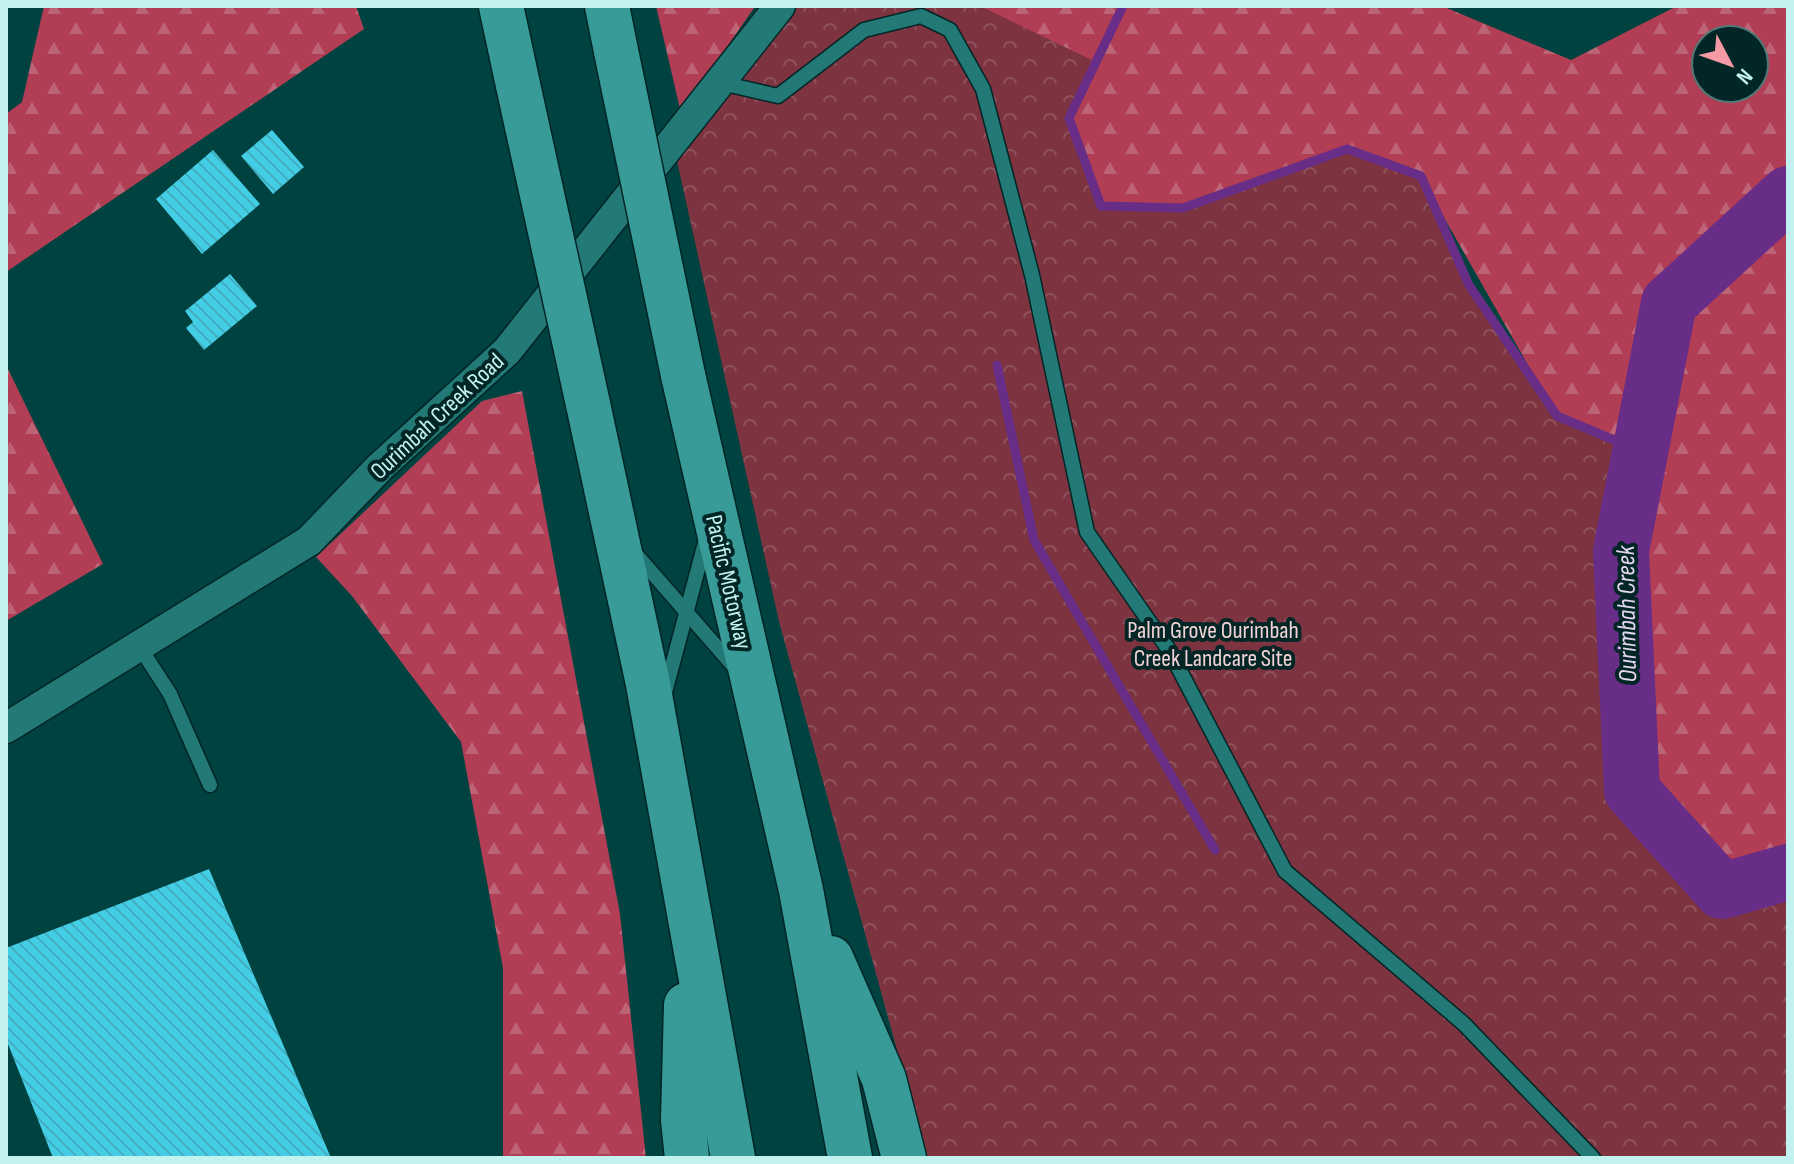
<svg xmlns="http://www.w3.org/2000/svg" width="1794" height="1164" viewBox="0 0 1794 1164" font-family="'Sofia Sans Condensed',sans-serif">
<style>
.forest{fill:url(#forest-firs);fill-rule:evenodd}
.park{fill:url(#park-crowns)}
.lines{fill:none;stroke-linecap:round;stroke-linejoin:round}
.stream{stroke:#682d87;stroke-width:9}
.river{stroke:#682d87;stroke-width:56}
.building{fill:url(#building-back-hatch)}
.service-casing{stroke:#022625;stroke-width:17}
.minor-casing{stroke:#022625;stroke-width:33}
.motorway-casing{stroke:#022625;stroke-width:47}
.service{stroke:#237976;stroke-width:14}
.minor{stroke:#237976;stroke-width:30}
.motorway{stroke:#389b98;stroke-width:44}
.motorway-bridge-casing{stroke:#022625;stroke-width:47;stroke-linecap:butt}
.motorway-bridge{stroke:#389b98;stroke-width:44}
.labels{text-anchor:middle;stroke-width:8;stroke-linejoin:round;paint-order:stroke}
.street-label{font-size:24px;fill:#c2f2ef;stroke:#022625}
.park-label{font-size:24px;fill:#f3d3d6;stroke:#022625}
.water-label{font-size:26px;font-style:italic;fill:#e5d7ef;stroke:#022625}
</style>
<defs>
<pattern id="forest-firs" width="22" height="20" patternUnits="userSpaceOnUse" patternTransform="scale(2)"><rect width="22" height="20" fill="#b13e55"/><path d="M5 1l3.5 6h-7zM16 11l3.5 6h-7z" fill="#bd6476"/></pattern>
<pattern id="park-crowns" width="20" height="18" patternUnits="userSpaceOnUse" patternTransform="scale(2)"><rect width="20" height="18" fill="#7d3440"/><path d="M2 6a3 3 0 1 1 6 0M12 15a3 3 0 1 1 6 0" fill="none" stroke="#8e525c"/></pattern>
<pattern id="building-back-hatch" width="6" height="6" patternUnits="userSpaceOnUse" patternTransform="scale(2)"><rect width="6" height="6" fill="#43cee6"/><path d="M-1 5l2 2M0 0l6 6M5-1l2 2" fill="none" stroke="#41adbe"/></pattern>
</defs>
<rect width="100%" height="100%" fill="#004240"/>
<!-- forest -->
<g class="forest">
<polygon points="44,6 356,6 364,29 6,272 6,114 22,102"/>
<polygon points="656,6 754,8 681,113"/>
<path d="M797 6H1442L1571 60 1677 6H1788V1158H927L778 617ZM1706 40H1754V88H1706ZM1426 186 1549 402 1548 403 1469 285Z"/>
<polygon points="6,365 103,564 6,621"/>
<polygon points="522,391 620,914 646,1158 503,1158 503,968 461,742 352,596 316,557 482,401"/>
</g>
<!-- park -->
<polygon class="park" points="797,6 980,6 1096,62 1069,118 1102,206 1183,208 1347,149 1421,176 1469,285 1556,416 1640,451 1621,551 1632,791 1722,891 1788,872 1788,1158 927,1158 778,617 677,161 730,85"/>
<g class="lines">
<!-- stream -->
<g class="stream">
<polyline points="1123,6 1069,118 1101,206 1183,208 1347,149 1421,176 1469,285 1557,416 1640,451"/>
<polyline points="997,365 1034,540 1215,850"/>
</g>
<!-- river -->
<polyline class="river" points="1788,194 1669,303 1621,551 1632,791 1722,891 1788,872"/>
</g>
<!-- building -->
<g class="building">
<polygon points="272,130 304,167 273,194 241,156"/>
<polygon points="213,150 260,204 202,254 156,199"/>
<polygon points="230,274 257,306 204,350 186,328 193,322 185,311"/>
<polygon points="209,869 331,1158 53,1158 6,1039 6,948"/>
</g>
<g class="lines">
<defs>
<g id="service">
<polyline points="723,78 730,85 778,96 864,30 921,16 950,30 983,89 1032,275 1087,532 1169,650 1285,871 1464,1024 1593,1158"/>
<polyline points="634,552 736,669"/>
<polyline points="139,646 170,694 210,785"/>
<polyline points="664,696 706,539"/>
</g>
<polyline id="minor" points="6,728 309,541 380,467 507,351 780,6"/>
<g id="motorway">
<polyline points="501,6 518,85"/>
<polyline points="607,6 616,51"/>
<polyline points="683,375 801,890 850,1158"/>
<polyline points="588,404 648,684 733,1158"/>
<polyline points="831,958 884,1079 904,1158"/>
<polyline points="686,1005 683,1120 687,1158"/>
</g>
</defs>
<!-- service casing -->
<use href="#service" class="service-casing"/>
<!-- minor casing -->
<use href="#minor" class="minor-casing"/>
<!-- motorway casing -->
<use href="#motorway" class="motorway-casing"/>
<!-- service -->
<use href="#service" class="service"/>
<!-- minor -->
<use href="#minor" class="minor"/>
<!-- motorway -->
<use href="#motorway" class="motorway"/>
<defs>
<g id="motorway-bridge">
<polyline points="616,51 683,375"/>
<polyline points="518,85 588,404"/>
</g>
</defs>
<!-- motorway-bridge casing -->
<use href="#motorway-bridge" class="motorway-bridge-casing"/>
<!-- motorway-bridge -->
<use href="#motorway-bridge" class="motorway-bridge"/>
</g>
<g class="labels">
<!-- street labels -->
<g class="street-label">
<text transform="translate(437 416) rotate(-43)" y="8">Ourimbah Creek Road</text>
<text transform="translate(729 582) rotate(77)" y="8">Pacific Motorway</text>
</g>
<!-- park labels -->
<g class="park-label">
<text x="1213" y="638">Palm Grove Ourimbah<tspan x="1213" dy="28">Creek Landcare Site</tspan></text>
</g>
<!-- water labels -->
<g class="water-label">
<text transform="translate(1626 614) rotate(-91)" y="9">Ourimbah Creek</text>
</g>
</g>
<!-- border -->
<rect width="1794" height="1164" fill="none" stroke="#c2f2ef" stroke-width="16"/>
<!-- north arrow -->
<g transform="translate(1730 64) rotate(131)"><circle r="38" fill="#022625" stroke="#4f7876" stroke-width="2"/>
<path d="M0-6L14 30L0 20L-14 30Z" fill="#f49aa5"/>
<text y="-12" font-size="22" font-weight="bold" text-anchor="middle" fill="#c2f2ef">N</text>
</g>
</svg>
